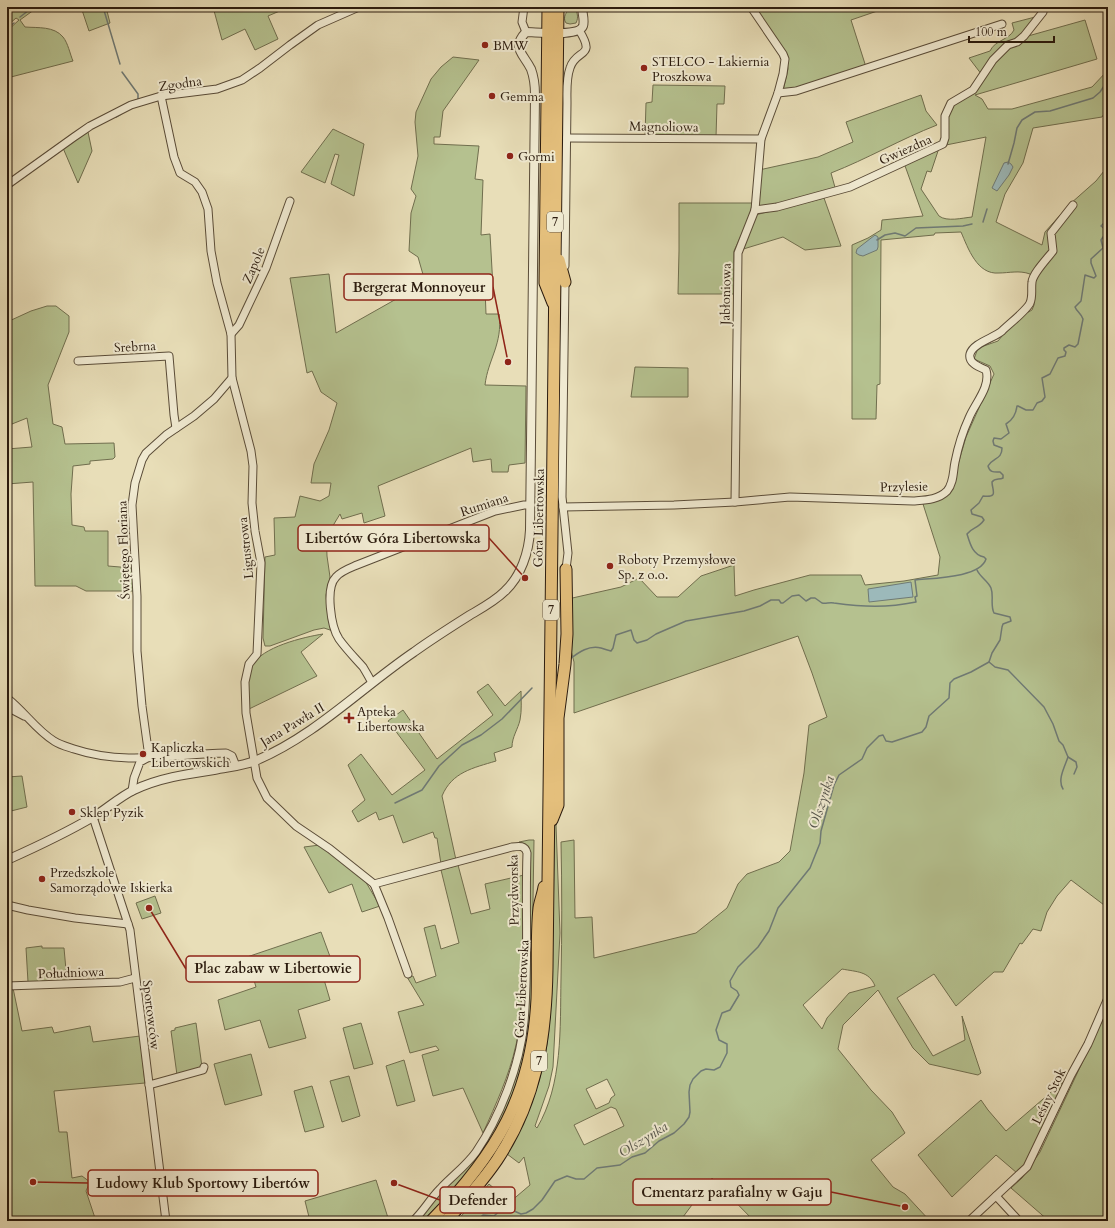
<svg xmlns="http://www.w3.org/2000/svg" width="1115" height="1228" viewBox="0 0 1115 1228" font-family="Cardo,serif">
<style>
.green{fill:#b5c18f;stroke:#706e4e;fill-rule:evenodd}
.water{fill:#9cb9ba;stroke:#6f7a75}
.lines{fill:none;stroke-linecap:round;stroke-linejoin:round}
.stream{stroke:#6f7a75;stroke-width:1.5}
.minor-casing{stroke:#5a4c38;stroke-width:9}
.tertiary-casing{stroke:#5a4c38;stroke-width:10}
.trunk-casing{stroke:#2b1b0e;stroke-width:13}
.minor{stroke:#f0ead1;stroke-width:7}
.tertiary{stroke:#f0ead1;stroke-width:8}
.trunk{stroke:#e4bf7c;stroke-width:11}
.poi-dot{fill:#8f2418;stroke:#f0ead1;stroke-width:1.5}
.labels{text-anchor:middle;stroke-width:4;stroke-linejoin:round;paint-order:stroke}
.shield{fill:#f0ead1;stroke:#665948;stroke-width:1}
.shield-label{font-size:12px;font-weight:bold;fill:#2b1b0e}
.poi-label{font-size:13px;fill:#2b1b0e;stroke:#f0ead1;text-anchor:start}
.street-label{font-size:13px;fill:#2b1b0e;stroke:#f0ead1}
.water-label{font-size:14px;font-style:italic;fill:#53524a;stroke:#f0ead1}
.leader{fill:none;stroke:#8f2418;stroke-width:1.5}
.callout-dot{fill:#8f2418;stroke:#f0ead1;stroke-width:1.5}
.callout{fill:#f0ead1;stroke:#8f2418;stroke-width:1.5}
.callout-label{font-size:14px;text-anchor:middle;font-weight:bold;fill:#2b1b0e}
</style>
<rect width="100%" height="100%" fill="#e8deb8"/>
<filter id="stains"><feTurbulence type="fractalNoise" baseFrequency=".005" numOctaves="4"/><feColorMatrix values="0 0 0 0 .2 0 0 0 0 .09 0 0 0 0 .02 0 0 0 .5 -.17"/></filter>
<radialGradient id="worn" r=".72"><stop offset=".6" stop-color="#630" stop-opacity="0"/><stop offset="1" stop-color="#630" stop-opacity=".3"/></radialGradient>
<!-- green -->
<g class="green">
<path d="M7 7H38L20 20 25 27C38 28 54 26 63 37 68 43 70 54 73 61L7 78V31L19 20 16 18 7 26Z"/>
<polygon points="81,7 106,7 110,23 89,31"/>
<polygon points="213,7 289,7 268,16 278,39 255,50 245,29 222,40"/>
<path d="M570 7H575C577 13 579 17 576 23L570 24 566 23C562 17 567 12 570 7Z"/>
<polygon points="755,7 889,7 851,20 866,67 798,88 783,91 788,69 786,53"/>
<path d="M1039 16 1023 35 982 75 969 58 990 51C995 40 1009 40 1014 30L1012 23Z"/>
<path d="M1085 20 1097 59 975 95 982 99 988 109H1012L1092 87 1108 70V107L1102 117 1033 128 1023 163 1005 194 996 222 1042 245 1045 232 1070 204 1096 181 1108 166V908L1071 880 1057 896 1047 912 1041 931 1033 929 1022 944 1020 943 1003 972H994L956 1006 934 974 897 998 933 1056 965 1040 962 1016 981 1073 978 1075 929 1064 913 1048 878 990 843 1025 838 1049 871 1090 892 1112 905 1133 871 1160 893 1187 905 1194 930 1221H754L712 1178 680 1221H457L489 1184 510 1202 530 1185 524 1157 519 1163 507 1154C519 1132 530 1110 537 1087 551 1045 551 1002 552 958 554 904 554 849 554 794H557L556 825 560 933 553 1067 549 1086 535 1126 537 1128C563 1084 560 1028 561 979 562 933 562 887 561 842L574 840 575 918 592 917 594 958 696 933 727 908 738 884 747 874 779 862 790 851 804 773 809 725 827 717 812 673 798 636 574 713V662L569 643 568 599 621 587 639 578 657 597H678L701 576 734 565 735 596 754 590 810 575H861L865 585 904 581 938 575 940 557 923 504 944 497 957 468 966 437 994 374 990 366 974 359 978 348 998 341 1016 319 1032 310 1034 305V281L1030 274C1019 270 1009 273 999 273 977 275 968 248 961 232L935 233 934 235 881 240 880 384 877 385 876 419H852V245L868 238 881 230 882 220 923 216 904 163 939 148 931 172 927 171 921 189 939 216C947 222 962 218 972 217L986 137 946 145 947 125 950 109 957 100 972 93 980 86 997 59 1004 50 1028 36ZM842 969C857 972 869 971 875 986L849 993 827 1018 822 1029 803 1005ZM607 1079 615 1095 611 1098 609 1103 596 1109 586 1089ZM611 1107 616 1109 624 1126 584 1145 574 1125Z"/>
<path d="M453 57 479 60 443 111 440 137H434V144L479 146 475 179 483 180 481 235 490 234 493 287 485 288 486 314H499C503 344 488 359 485 385L526 386 525 463 509 465 508 472H492L491 459 473 462 471 448 378 486 385 516 364 523 362 513 342 519 340 514 331 529 326 530 327 556 330 577 326 595 327 605 333 631 324 628 314 630 270 646H265L263 638 265 557 275 555 274 518 295 517 300 496 320 501 329 496 331 483H311L314 464 329 430 337 403 321 392 312 371 307 373 290 278 329 274 336 333 398 298 424 278 418 257 409 251 411 213 416 196 411 189 418 156 415 122 416 112 431 79 441 67Z"/>
<polygon points="653,85 725,86 724,104 717,104 716,137 645,136 646,103 652,102"/>
<path d="M921 95 926 111 937 125C901 139 867 159 831 173L836 191 755 210 759 170 818 157 853 142 846 122Z"/>
<polygon points="333,129 364,144 354,196 331,184 339,155 335,154 325,183 301,172"/>
<polygon points="88,132 92,151 78,183 63,148"/>
<polygon points="824,198 841,246 805,250 783,237 740,250 755,215"/>
<polygon points="679,203 752,203 750,216 734,251 734,294 678,294 679,251"/>
<polygon points="47,306 56,306 69,316 69,332 48,385 53,424 62,427 65,444 114,443 115,457 113,459 90,461 90,464 73,466 71,494 72,525 84,527 85,531 108,531 108,566 132,568 134,591 86,591 76,586 35,586 33,482 7,484 7,449 32,447 27,418 7,426 7,322 31,311"/>
<polygon points="635,367 688,368 688,397 631,397"/>
<path d="M323 634 301 652 317 676 249 709C249 696 245 678 252 666 261 647 304 637 323 634Z"/>
<path d="M488 684 505 706 521 691C521 700 522 710 520 720 518 729 512 737 512 747L494 753 496 761C473 768 452 772 442 796L456 860 441 864 437 838H435L433 832 403 843 393 815 379 820 376 812 358 822 352 811 365 800 348 765 361 754 392 795 425 770 388 721 403 710 437 759 493 715 477 692Z"/>
<polygon points="22,776 27,807 7,812 7,777"/>
<path d="M529 840H534C533 881 533 921 532 962 532 981 532 1000 530 1019 527 1059 511 1108 490 1142 472 1171 447 1197 423 1221H415L436 1196 463 1170 499 1113 525 1032 526 846 519 842Z"/>
<polygon points="320,845 364,879 380,906 362,912 352,884 329,893 304,847"/>
<path d="M458 865 471 914 490 909 485 884 524 875C524 900 523 925 522 951 522 982 523 1014 516 1045 509 1076 496 1104 483 1133L463 1088 433 1096 422 1055 439 1050 436 1046 410 1053 398 1012 424 1005 407 977 413 976 416 983 436 976 424 928 435 925 441 949 459 943 441 870Z"/>
<polygon points="155,896 161,913 142,919 136,903"/>
<polygon points="321,932 332,962 320,966 330,1000 298,1010 306,1038 269,1048 260,1020 225,1030 218,1000 256,987 247,957"/>
<polygon points="42,946 42,948 64,948 67,981 28,982 26,948"/>
<polygon points="7,988 13,988 22,1031 52,1027 54,1033 90,1026 93,1042 140,1036 145,1083 54,1091 59,1132 67,1132 72,1178 82,1176 90,1182 86,1191 96,1221 7,1221"/>
<polygon points="1108,1008 1108,1221 1049,1221 1011,1188 1022,1178 1040,1152"/>
<polygon points="196,1023 202,1067 177,1075 171,1031 175,1030 175,1028"/>
<polygon points="361,1023 373,1064 354,1069 343,1028"/>
<polygon points="251,1054 262,1095 225,1105 214,1064"/>
<polygon points="404,1060 415,1101 397,1106 386,1066"/>
<polygon points="349,1076 360,1116 342,1122 330,1081"/>
<polygon points="1064,1081 1025,1166 1017,1173 996,1155 952,1197 918,1155 981,1100 988,1110 1006,1131"/>
<polygon points="312,1086 324,1127 305,1132 294,1091"/>
<polygon points="376,1180 389,1221 310,1221 305,1201"/>
</g>
<!-- water -->
<g class="water">
<polygon points="1008,162 1011,164 1013,167 1009,175 997,191 992,188 1004,163"/>
<polygon points="875,235 878,237 878,247 877,250 863,256 859,255 856,253 857,249"/>
<polygon points="911,582 913,597 869,602 868,589"/>
</g>
<g class="lines">
<!-- stream -->
<g class="stream">
<polyline points="103,7 120,64"/>
<polyline points="20,17 33,7"/>
<polyline points="7,28 14,23"/>
<polyline points="122,72 138,94 138,99"/>
<polyline points="116,117 121,114"/>
<polyline points="1008,164 1014,143 1017,128 1022,120 1035,112 1050,111 1093,98 1100,92 1108,80"/>
<polyline points="983,222 987,209"/>
<polyline points="877,240 885,235 895,233 905,236 916,228 963,226 972,224"/>
<path d="M570 659C579 652 589 645 601 648 604 649 607 650 611 651L613 648 616 635 631 630 634 640 637 643 647 640 656 634 686 621 744 611 760 606 771 600H779L781 603H783L792 596 799 595 806 601 811 598H815L822 603C826 604 829 602 834 603 863 607 887 608 916 602L915 597 917 596 915 580C932 578 980 578 986 559L984 557C973 555 970 544 967 534 972 527 978 529 984 520L982 517 972 514 971 510 979 503 983 496C999 498 992 490 992 482 995 478 999 480 1003 478V475L1000 472C994 472 990 473 988 466 993 457 1002 460 1002 448L994 445 993 441 994 438 1001 439 1009 433 1006 424C1013 420 1016 414 1017 406H1018L1026 410H1033L1037 403 1042 401 1045 397 1042 378 1050 374 1058 358 1065 356 1066 352 1064 350V348L1069 345 1075 347 1078 344 1083 319C1081 313 1077 312 1075 307L1081 301 1085 275 1094 278 1096 276 1091 263V259L1103 248 1101 240 1103 237 1108 235 1106 230 1101 226 1108 219"/>
<polyline points="989,662 995,667 1008,670 1044,707 1053,724 1059,741 1063,745 1068,757 1076,762 1077,767 1074,774"/>
<path d="M1063 789C1057 780 1065 766 1068 757"/>
<polyline points="395,803 422,790 439,766 462,745 481,735 502,719 532,688"/>
<path d="M476 1221 483 1215 494 1216 503 1208H507L521 1214 526 1213 533 1209 542 1200 555 1181 567 1176 576 1179H584L597 1168 620 1165 632 1157 645 1153 659 1141 674 1133 684 1124 689 1117 690 1112 689 1092 690 1085 693 1079 701 1071 706 1069 714 1070 720 1067 727 1053V1044L719 1040 716 1030 722 1013 730 1010 739 995 737 991 731 987 730 981 738 967 758 947 769 931 778 908 810 868 820 843 821 831 834 785 839 775 862 759 867 748 879 736 883 735 886 741 892 742 922 732 926 727 929 716 949 698 950 683 954 679 971 672 989 662 992 653 1000 640 1002 627 1003 624 1011 621 1010 617 994 613C990 605 994 596 991 588 988 581 980 577 977 570"/>
<polyline points="1072,1221 1078,1219 1092,1221"/>
</g>
<defs>
<g id="minor">
<polyline points="524,7 522,22 526,32"/>
<polyline points="778,93 796,91 1002,24"/>
<polyline points="567,138 761,139"/>
<polyline points="7,185 74,137 90,126 131,105 161,96 217,89 242,80 260,68 290,45 318,25 359,7"/>
<polyline points="755,210 777,207 850,187 943,144 945,138 945,116 951,103 973,90 993,60 1008,45 1017,42 1024,36 1043,12"/>
<path d="M565 266 567 103C567 92 566 79 570 68 576 48 597 59 579 30"/>
<polyline points="565,282 562,497 568,553 566,569"/>
<polyline points="231,334 239,325 266,268 290,201"/>
<polyline points="78,361 169,356 174,415 176,428"/>
<polyline points="232,378 251,451 253,466 252,503 255,531 261,563 257,654 249,664 245,682 246,713 257,778 267,798 296,826 330,849 374,884 388,918 408,974"/>
<polyline points="735,502 738,253 755,210 761,139 778,93 783,74 785,59 783,54 751,7"/>
<path d="M563 507 674 505 735 502 790 497 913 501C925 500 938 500 947 491 954 483 953 471 955 462 958 447 963 431 969 418 975 403 991 387 986 370 979 367 968 363 970 354 973 343 994 338 1002 331 1008 325 1027 310 1030 303 1033 296 1031 289 1032 282 1033 273 1047 259 1053 251L1051 233 1073 205"/>
<path d="M372 683C369 677 366 672 363 667 355 658 346 649 339 639 331 627 325 588 336 577 341 571 350 568 357 565L495 511 524 505H531"/>
<path d="M7 698C24 711 36 730 54 741 60 745 68 747 74 749 125 766 174 754 226 753L232 756 236 766"/>
<polyline points="7,707 24,716"/>
<polyline points="132,791 134,778 140,762 149,757 142,706 137,651 137,596 132,505 135,483 142,460 146,453 166,435 194,416 214,399 232,378 231,334 217,283 211,251 208,209 202,192 195,182 180,173 174,157 161,96"/>
<polyline points="93,817 130,930 166,1221"/>
<path d="M374 884 512 847C519 846 525 845 527 853 525 909 529 966 524 1022 520 1065 500 1117 476 1152 466 1166 452 1176 440 1189 430 1199 423 1212 413 1221"/>
<polyline points="7,905 28,910 75,918 128,924"/>
<polyline points="7,986 120,982 135,978"/>
<polyline points="149,1085 203,1070 204,1067"/>
<polyline points="996,1196 1019,1221"/>
<polyline points="969,1221 1027,1167 1071,1075 1088,1044 1108,998"/>
</g>
<path id="tertiary" d="M7 860C36 847 66 833 93 817 107 809 119 797 134 790 159 778 187 774 214 770 228 767 242 766 255 761 315 736 361 688 414 652 432 639 451 627 470 615 482 608 495 601 505 591 521 576 529 552 530 530L535 95C535 86 534 77 531 69 523 53 511 48 526 32 537 32 579 37 583 26 585 20 582 13 582 7"/>
<g id="trunk">
<polyline points="548,7 545,283 553,303"/>
<polyline points="559,260 565,282"/>
<polyline points="552,820 558,805 558,718 565,664 567,634 566,569"/>
<path d="M431 1221C497 1154 532 1095 537 999 538 969 536 937 539 908 540 901 543 894 544 887"/>
<path d="M446 1221C464 1202 482 1182 497 1160 536 1101 546 1039 547 969L558 7"/>
</g>
</defs>
<!-- minor casing -->
<use href="#minor" class="minor-casing"/>
<!-- tertiary casing -->
<use href="#tertiary" class="tertiary-casing"/>
<!-- trunk casing -->
<use href="#trunk" class="trunk-casing"/>
<!-- minor -->
<use href="#minor" class="minor"/>
<!-- tertiary -->
<use href="#tertiary" class="tertiary"/>
<!-- trunk -->
<use href="#trunk" class="trunk"/>
</g>
<!-- markers -->
<g class="poi-dot">
<circle cx="485" cy="45" r="4"/>
<circle cx="644" cy="68" r="4"/>
<circle cx="492" cy="96" r="4"/>
<circle cx="510" cy="156" r="4"/>
<circle cx="610" cy="566" r="4"/>
<path d="M347 712h4v4h4v4h-4v4h-4v-4h-4v-4h4z"/>
<circle cx="143" cy="754" r="4"/>
<circle cx="72" cy="812" r="4"/>
<circle cx="42" cy="879" r="4"/>
</g>
<g class="labels">
<!-- shield labels -->
<g class="shield">
<rect x="547" y="212" width="16" height="20" rx="3"/>
<rect x="543" y="600" width="16" height="20" rx="3"/>
<rect x="531" y="1051" width="16" height="20" rx="3"/>
</g>
<g class="shield-label">
<text x="555" y="226">7</text>
<text x="551" y="614">7</text>
<text x="539" y="1065">7</text>
</g>
<!-- poi labels -->
<g class="poi-label">
<text x="493" y="50">BMW</text>
<text x="652" y="66">STELCO - Lakiernia<tspan x="652" dy="15">Proszkowa</tspan></text>
<text x="500" y="101">Gemma</text>
<text x="518" y="161">Gormi</text>
<text x="618" y="564">Roboty Przemysłowe<tspan x="618" dy="15">Sp. z o.o.</tspan></text>
<text x="357" y="716">Apteka<tspan x="357" dy="15">Libertowska</tspan></text>
<text x="151" y="752">Kapliczka<tspan x="151" dy="15">Libertowskich</tspan></text>
<text x="80" y="817">Sklep Pyzik</text>
<text x="50" y="877">Przedszkole<tspan x="50" dy="15">Samorządowe Iskierka</tspan></text>
</g>
<!-- street labels -->
<g class="street-label">
<text transform="translate(180 83) rotate(-8)" y="5">Zgodna</text>
<text transform="translate(664 126) rotate(1)" y="5">Magnoliowa</text>
<text transform="translate(905 149) rotate(-24)" y="5">Gwiezdna</text>
<text transform="translate(253 265) rotate(-67)" y="5">Zapole</text>
<text transform="translate(725 294) rotate(-89)" y="5">Jabłoniowa</text>
<text transform="translate(135 346) rotate(-3)" y="5">Srebrna</text>
<text transform="translate(904 486) rotate(-1)" y="5">Przylesie</text>
<text transform="translate(484 504) rotate(-18)" y="5">Rumiana</text>
<text transform="translate(538 518) rotate(-89)" y="5">Góra Libertowska</text>
<text transform="translate(245 548) rotate(-96)" y="5">Ligustrowa</text>
<text transform="translate(123 550) rotate(-92)" y="5">Świętego Floriana</text>
<text transform="translate(292 724) rotate(-31)" y="5">Jana Pawła II</text>
<text transform="translate(513 890) rotate(-91)" y="5">Przydworska</text>
<text transform="translate(71 972) rotate(-2)" y="5">Południowa</text>
<text transform="translate(521 989) rotate(-87)" y="5">Góra Libertowska</text>
<text transform="translate(152 1015) rotate(83)" y="5">Sportowców</text>
<text transform="translate(1048 1096) rotate(-64)" y="5">Leśny Stok</text>
</g>
<!-- water labels -->
<g class="water-label">
<text transform="translate(821 802) rotate(-72)" y="5">Olszynka</text>
<text transform="translate(643 1139) rotate(-32)" y="5">Olszynka</text>
</g>
</g>
<!-- callouts -->
<path class="leader" d="M508 362L493 287M525 578L489 538M149 908L186 969M33 1182L88 1183M905 1207L831 1192M394 1183L440 1200"/>
<g class="callout-dot">
<circle cx="508" cy="362" r="4"/>
<circle cx="525" cy="578" r="4"/>
<circle cx="149" cy="908" r="4"/>
<circle cx="33" cy="1182" r="4"/>
<circle cx="905" cy="1207" r="4"/>
<circle cx="394" cy="1183" r="4"/>
</g>
<g class="callout">
<rect x="344" y="274" width="149" height="26" rx="4"/>
<rect x="298" y="525" width="191" height="26" rx="4"/>
<rect x="186" y="956" width="174" height="26" rx="4"/>
<rect x="88" y="1170" width="230" height="26" rx="4"/>
<rect x="633" y="1179" width="198" height="26" rx="4"/>
<rect x="440" y="1187" width="75" height="26" rx="4"/>
</g>
<g class="callout-label">
<text x="419" y="292">Bergerat Monnoyeur</text>
<text x="393" y="543">Libertów Góra Libertowska</text>
<text x="273" y="973">Plac zabaw w Libertowie</text>
<text x="203" y="1188">Ludowy Klub Sportowy Libertów</text>
<text x="732" y="1197">Cmentarz parafialny w Gaju</text>
<text x="478" y="1205">Defender</text>
</g>
<!-- margin -->
<rect width="1115" height="1228" fill="none" stroke="#e8deb8" stroke-width="24"/>
<rect x="8" y="8" width="1099" height="1212" fill="none" stroke="#2b1b0e" stroke-width="2"/>
<rect x="12" y="12" width="1091" height="1204" fill="none" stroke="#2b1b0e"/>
<!-- scale -->
<path d="M969 36v6h85v-6" fill="none" stroke="#2b1b0e" stroke-width="2"/>
<text x="975" y="36" font-size="12" fill="#2b1b0e" stroke="#f0ead1" stroke-width="3" paint-order="stroke">100 m</text>
<rect width="100%" height="100%" filter="url(#stains)"/>
<rect width="100%" height="100%" fill="url(#worn)"/>
</svg>
